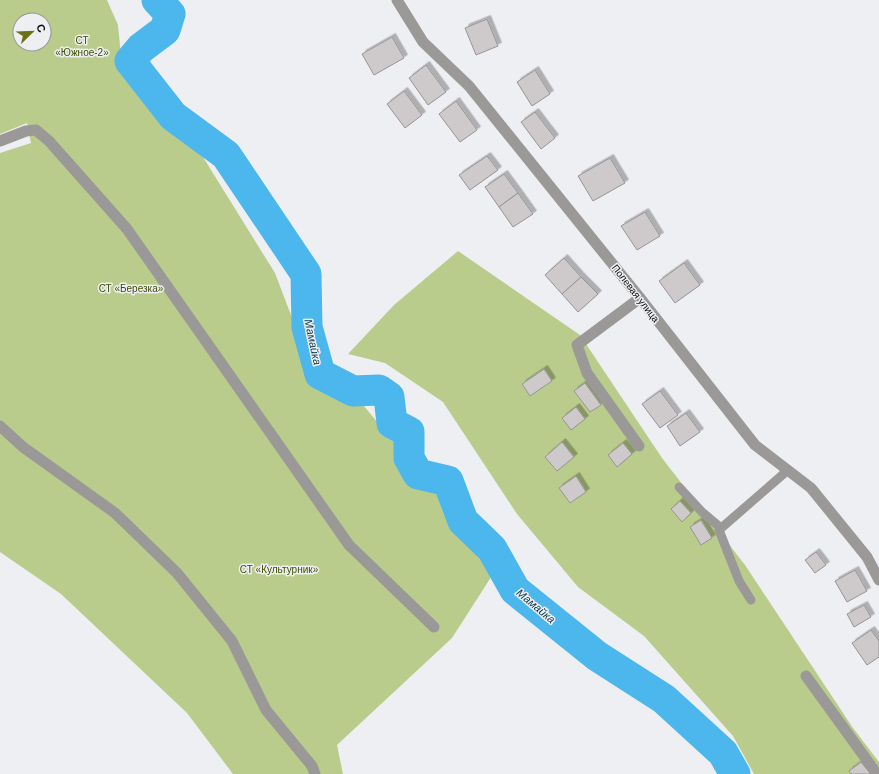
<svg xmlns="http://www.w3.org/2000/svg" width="879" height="774" viewBox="0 0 879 774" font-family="Helvetica,sans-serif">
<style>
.green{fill:#bacc8b;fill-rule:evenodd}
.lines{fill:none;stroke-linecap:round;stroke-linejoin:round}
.river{stroke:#4bb7ed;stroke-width:31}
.building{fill:#cecacb;stroke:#979394;filter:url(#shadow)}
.service{stroke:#9a9998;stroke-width:9}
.minor{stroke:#9a9998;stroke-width:11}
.labels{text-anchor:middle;stroke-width:3;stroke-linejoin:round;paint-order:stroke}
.park-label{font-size:10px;fill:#3e4c01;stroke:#eeeff3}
.street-label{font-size:10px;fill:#0e0e0f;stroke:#eeeff3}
.water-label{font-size:11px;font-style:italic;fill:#07374d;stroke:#eeeff3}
</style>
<defs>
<filter id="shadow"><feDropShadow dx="3.5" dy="-3.5" stdDeviation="0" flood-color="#0004"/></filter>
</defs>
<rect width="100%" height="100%" fill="#eeeff3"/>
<!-- green -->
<g class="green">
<path d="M0 0H107L118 25 122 66 198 149 275 273 313 373 363 405 431 486 495 571 452 638 337 745 343 774H233L187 713 61 594 0 552V153L31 143 27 123 0 134ZM20 20H44V44H20Z"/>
<polygon points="458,251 580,335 662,458 745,565 853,728 879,762 879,774 754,774 733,736 644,636 578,587 517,514 443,402 385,363 348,354 394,305"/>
</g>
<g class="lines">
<!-- river -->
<polyline class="river" points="157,0 170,14 165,30 141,48 130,61 173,116 226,155 306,274 307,327 320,374 353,391 379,390 389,397 392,423 409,432 409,458 418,474 448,481 463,521 492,549 515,590 597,656 664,699 723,753 735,774"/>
</g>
<!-- building -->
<g class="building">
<polygon points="487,19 498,46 476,55 465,28"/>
<polygon points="392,37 404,58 374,75 362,54"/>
<polygon points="426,65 446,92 428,105 409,78"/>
<polygon points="535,70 550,94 532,106 517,82"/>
<polygon points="404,91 422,115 405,128 387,104"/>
<polygon points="456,101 477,130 460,142 439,114"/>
<polygon points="535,112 555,138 541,149 521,122"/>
<polygon points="487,156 498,170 470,190 459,175"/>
<polygon points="610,158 625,183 593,201 578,176"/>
<polygon points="504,174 518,193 499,207 485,187"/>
<polygon points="518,193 533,214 513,227 499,207"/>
<polygon points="645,212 660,236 637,250 621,226"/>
<polygon points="564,258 581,277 562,294 545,275"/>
<polygon points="684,263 700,285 675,303 659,281"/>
<polygon points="581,277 598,294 578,312 562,294"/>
<polygon points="544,369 552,381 530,396 522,384"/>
<polygon points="585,383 601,405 590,412 574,391"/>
<polygon points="660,391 678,415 660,428 642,404"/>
<polygon points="576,407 585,419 571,430 562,418"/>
<polygon points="686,413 700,432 680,446 667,426"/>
<polygon points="562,442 574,457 557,471 545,457"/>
<polygon points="623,443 632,454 617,467 608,455"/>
<polygon points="576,476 586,492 570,503 559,488"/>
<polygon points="680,501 691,513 682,522 671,509"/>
<polygon points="701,520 712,538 701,545 690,527"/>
<polygon points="816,552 826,565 815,573 805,560"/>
<polygon points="855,570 867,591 847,602 835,581"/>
<polygon points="864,605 871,617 854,627 847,614"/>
<polygon points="871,630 879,641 879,657 867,665 852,643"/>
<polygon points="861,762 871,774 851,774 849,771"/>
</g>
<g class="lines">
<!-- service -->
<g class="service">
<polyline points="679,487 702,512 721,528"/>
<polyline points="751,600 739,581 719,530 788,470"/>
</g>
<!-- minor -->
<g class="minor">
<polyline points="397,0 423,42 469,86 640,298 755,445 811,488 867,557 879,580"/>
<polyline points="0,141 26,131 36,130 49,141 127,229 349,545 434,627"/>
<polyline points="0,426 23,447 115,513 177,573 232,641 266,710 312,766 315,774"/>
<polyline points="639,446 587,373 577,345 640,298"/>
<polyline points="806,676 877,774"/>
</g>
</g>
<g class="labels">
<!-- park labels -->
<g class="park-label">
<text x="82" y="44">СТ<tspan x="82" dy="12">«Южное-2»</tspan></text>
<text x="131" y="292">СТ «Березка»</text>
<text x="279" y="573">СТ «Культурник»</text>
</g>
<!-- street labels -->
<g class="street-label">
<text transform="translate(636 293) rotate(52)" y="4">Полевая улица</text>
</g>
<!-- water labels -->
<g class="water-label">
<text transform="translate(313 342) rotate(78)" y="4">Мамайка</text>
<text transform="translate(536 606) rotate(40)" y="4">Мамайка</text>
</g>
</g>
<!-- north arrow -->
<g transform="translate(32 32) rotate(67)"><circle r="19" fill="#eeeff3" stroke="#949598"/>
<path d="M0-3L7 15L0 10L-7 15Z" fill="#6d7219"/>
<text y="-6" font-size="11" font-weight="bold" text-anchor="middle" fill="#0e0e0f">С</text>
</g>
</svg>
